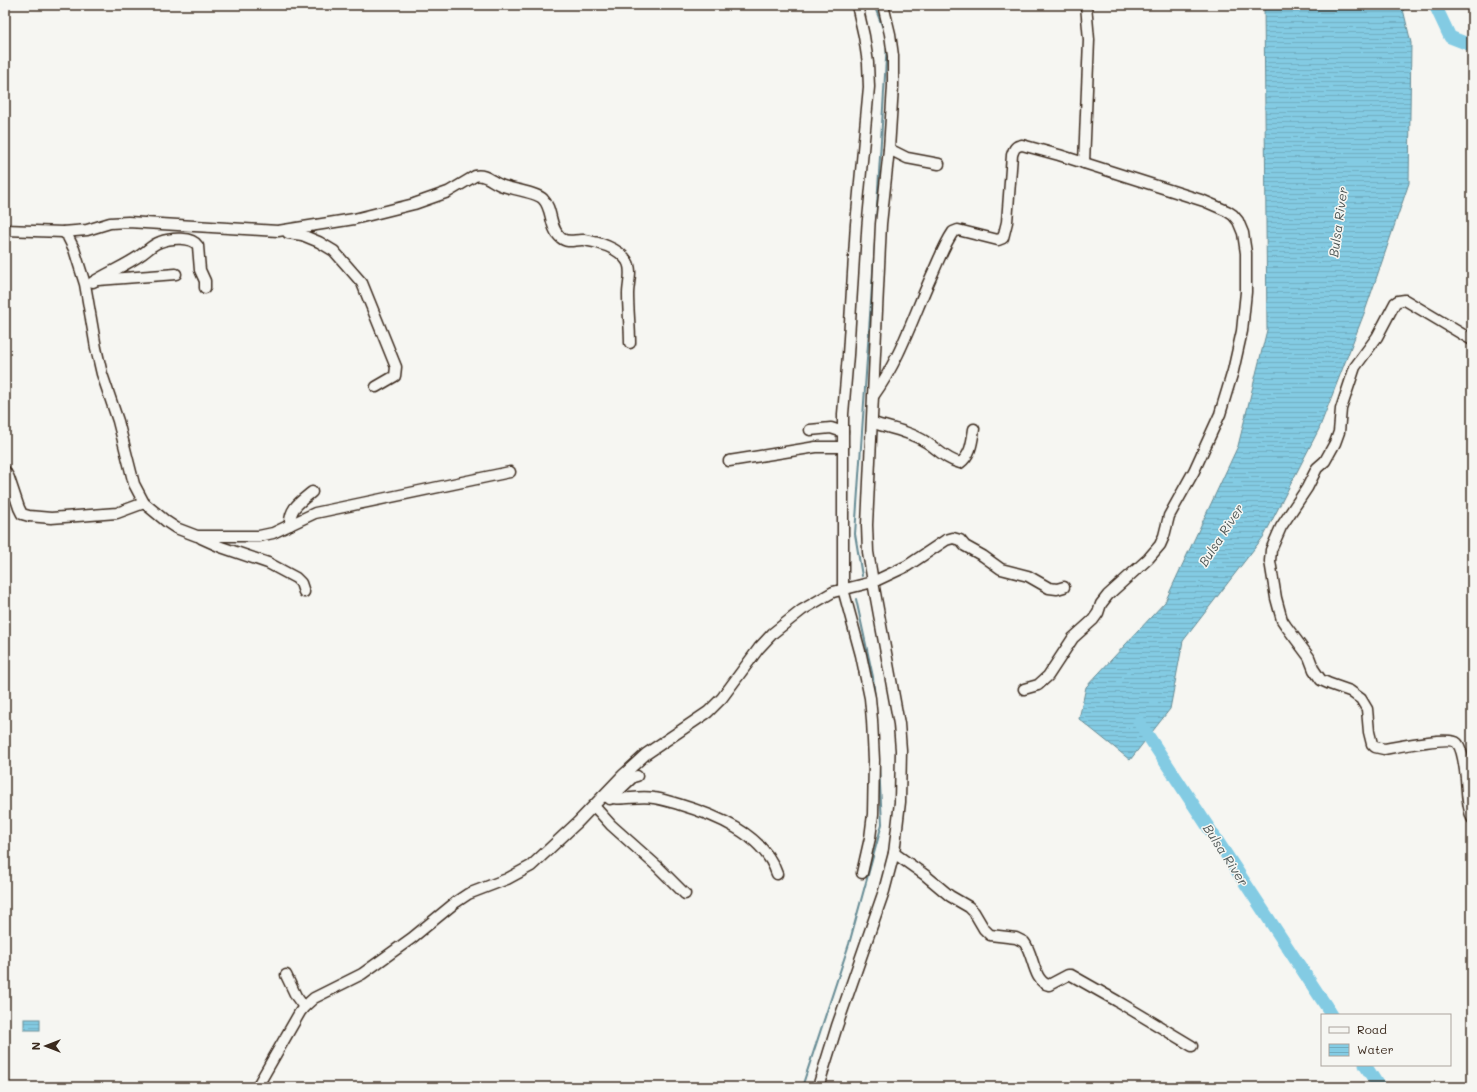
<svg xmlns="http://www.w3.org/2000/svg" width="1477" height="1092" viewBox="0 0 1477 1092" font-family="Mali,sans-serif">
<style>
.water{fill:url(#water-rules);stroke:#668b94}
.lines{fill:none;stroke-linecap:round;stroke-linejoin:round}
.stream{stroke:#668b94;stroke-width:2}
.river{stroke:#83cbe3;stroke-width:13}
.minor-casing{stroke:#3b2a1e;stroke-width:13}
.minor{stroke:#f6f6f2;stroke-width:10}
.labels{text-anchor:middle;stroke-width:3;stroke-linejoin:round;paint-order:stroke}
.water-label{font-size:13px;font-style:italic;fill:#515a59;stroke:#f6f6f2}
</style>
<defs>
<pattern id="water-rules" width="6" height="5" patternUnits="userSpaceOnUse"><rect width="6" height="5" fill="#83cbe3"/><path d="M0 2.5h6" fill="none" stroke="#72aec2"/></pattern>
</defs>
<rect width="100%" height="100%" fill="#f6f6f2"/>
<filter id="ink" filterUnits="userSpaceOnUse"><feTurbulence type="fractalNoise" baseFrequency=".025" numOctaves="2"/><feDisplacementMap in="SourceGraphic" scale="8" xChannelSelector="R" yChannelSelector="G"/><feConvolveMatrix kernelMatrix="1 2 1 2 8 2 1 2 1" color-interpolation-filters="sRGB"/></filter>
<g filter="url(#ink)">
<!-- water -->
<g class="water">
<polygon points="1264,5 1402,5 1411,43 1409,183 1365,311 1319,429 1264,536 1183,641 1170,709 1130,760 1079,719 1086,687 1165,602 1238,446 1267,330"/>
<rect x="24" y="1019" width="16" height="11"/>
</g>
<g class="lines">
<!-- stream -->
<g class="stream">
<polyline points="874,5 884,31"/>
<polyline points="876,222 887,43"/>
<polyline points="862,576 855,534 876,228"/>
<polyline points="856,599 873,677 875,698"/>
<polyline points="802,1087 849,944 882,824 879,764"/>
</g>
<!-- river -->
<g class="river">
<polyline points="1435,5 1450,37 1468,44 1472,44"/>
<polyline points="1139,722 1332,1015"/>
<polyline points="1365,1065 1379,1087"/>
</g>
<defs>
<g id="minor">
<polyline points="857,5 864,36 868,63 869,87 856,224 848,355 843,414 843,589 861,655 870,698 872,720 874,760 873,814 870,838 862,873"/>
<polyline points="889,149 907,158 939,164"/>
<polyline points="1084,163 1089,40 1086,5"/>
<polyline points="5,230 63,232 67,235 74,249 85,284 96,348 102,374 118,421 134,484 144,503 167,522 176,528 197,536 259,536 273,533 315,513 510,472"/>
<path d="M63 232 87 230 110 223 128 222 278 231 354 219 414 204 448 192 475 176C485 173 493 183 503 186 512 189 538 193 543 199 553 209 549 228 561 238 568 244 576 239 584 240 598 242 619 248 627 261 633 270 628 284 628 294 628 310 630 327 630 343"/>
<polyline points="288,233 302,235 319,242 334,251 362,283 396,367 395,376 376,387"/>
<polyline points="98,280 176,274"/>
<path d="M93 282C109 272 127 265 142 254 148 250 153 244 160 242 170 238 192 236 198 246L200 270 205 281V288"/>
<path d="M1472 340 1405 300 1398 301 1395 303 1377 337 1355 367 1341 409 1339 432 1335 443 1325 461 1317 468 1307 488 1281 527 1271 550 1270 561 1276 598 1282 620 1286 626 1309 657 1314 670 1321 680 1330 684 1350 691 1361 699 1367 709 1369 732 1372 744 1375 747 1384 749C1396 747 1450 736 1457 743 1463 749 1465 770 1466 778 1467 792 1467 806 1472 818"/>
<path d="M874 395C900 359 913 317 931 277 938 262 944 245 953 232L958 230 998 240 1003 238 1007 222 1012 155C1014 149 1015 146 1022 145L1059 155 1204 201 1227 211 1233 215 1238 221 1243 233 1246 253V292L1242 331 1233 371 1220 414 1194 471 1169 516 1164 536 1160 545 1148 559 1108 595 1101 604 1098 613 1093 620 1073 638 1048 676 1038 685 1024 689"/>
<path d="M873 423C890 428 911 432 926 442 939 450 945 459 960 463 971 455 972 442 974 429"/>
<polyline points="810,430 831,428 843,432"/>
<polyline points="729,461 816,447 843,447"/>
<polyline points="5,471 9,478 19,508 22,514 29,516 51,518 117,513 144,503"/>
<path d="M290 525C289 508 300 502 312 492"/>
<polyline points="201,538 221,547 268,563 296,578 301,583 304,592"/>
<path d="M603 796C620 802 637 795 654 798 662 799 670 802 678 804 715 815 764 834 777 874"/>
<polyline points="610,799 633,777 637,776"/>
<polyline points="594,806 611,825 658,867 685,894"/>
<path d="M894 853 925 875 950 896 969 907 974 912 984 929 990 935 1016 938 1024 942C1034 954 1033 982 1049 985L1068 975H1071L1117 1001 1192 1046"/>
<polyline points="286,975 296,996 304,1007"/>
<polyline points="257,1087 300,1012 304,1007 314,998 362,974 412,938 456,902 468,894 507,879 531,866 578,822 623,775 646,754 708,712 722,698 759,648 773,633 802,610 833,592 873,582 907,566 946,540 953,538 960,540 965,546 983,556 1001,569 1028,576 1049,588 1057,589 1064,587"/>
<polyline points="818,1087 837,1026 884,891 894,853 900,802 901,750 899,724 873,582 868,552 867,525 881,224 889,149 893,86 893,56 890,34 883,5"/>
</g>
</defs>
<!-- minor casing -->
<use href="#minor" class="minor-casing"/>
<!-- minor -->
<use href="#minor" class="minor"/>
</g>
</g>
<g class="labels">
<!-- water labels -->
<g class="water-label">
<text transform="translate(1338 222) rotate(-82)" y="5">Bulsa River</text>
<text transform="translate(1221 535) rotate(-57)" y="5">Bulsa River</text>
<text transform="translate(1226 855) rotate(57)" y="5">Bulsa River</text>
</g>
</g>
<!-- margin -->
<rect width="1477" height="1092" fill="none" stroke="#f6f6f2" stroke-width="20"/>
<rect x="10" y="10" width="1457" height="1072" fill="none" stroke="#3b2a1e" stroke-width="1.5" filter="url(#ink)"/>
<!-- legend -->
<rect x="1321" y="1014" width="130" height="52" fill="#f6f6f2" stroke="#aba49d"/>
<rect x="1329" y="1027" width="20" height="6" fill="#f6f6f2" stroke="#aba49d"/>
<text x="1357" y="1034" font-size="12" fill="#3b2a1e">Road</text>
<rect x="1329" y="1044" width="20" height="12" fill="url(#water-rules)" stroke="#aba49d"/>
<text x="1357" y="1054" font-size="12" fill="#3b2a1e">Water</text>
<!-- north arrow -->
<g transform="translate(46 1046) rotate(270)" stroke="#f6f6f2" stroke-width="3" paint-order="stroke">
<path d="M0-3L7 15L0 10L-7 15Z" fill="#3b2a1e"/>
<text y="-6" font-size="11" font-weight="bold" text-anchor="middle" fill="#3b2a1e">N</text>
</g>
</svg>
